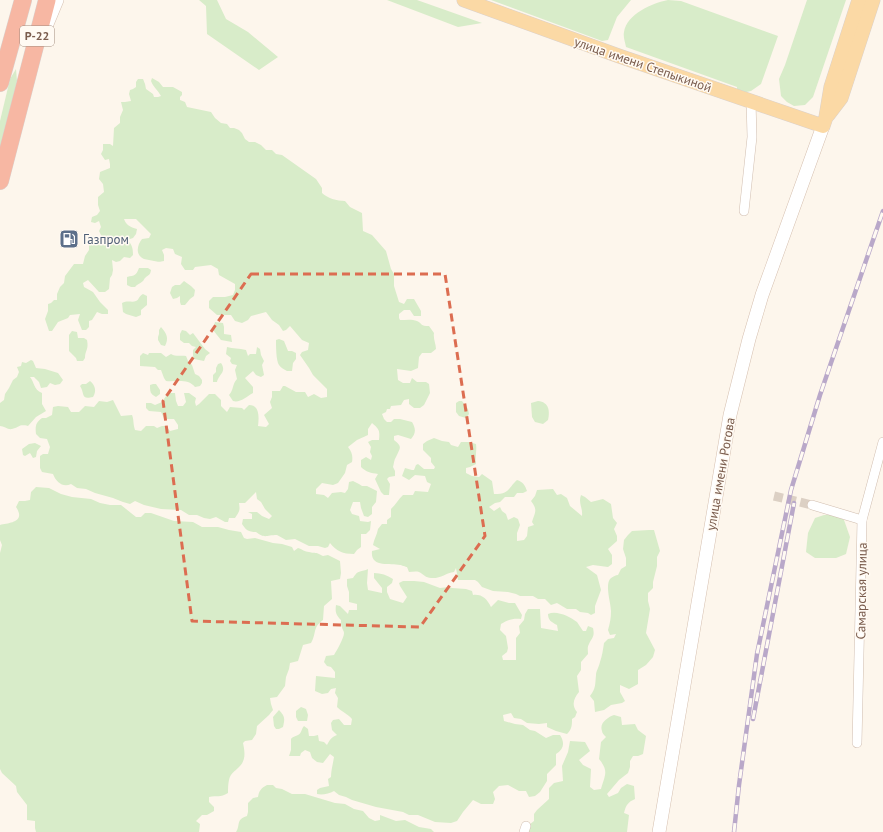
<svg xmlns="http://www.w3.org/2000/svg" width="883" height="832" viewBox="0 0 883 832" font-family="'PT Sans',sans-serif">
<style>
.green{fill:#d8ecc9}
.lines{fill:none;stroke-linecap:round;stroke-linejoin:round}
.street-tunnel{stroke:#dcd0c4;stroke-width:9;stroke-dasharray:9 4.5;stroke-linecap:butt}
.street-casing{stroke:#d1beb0;stroke-width:10}
.secondary-casing{stroke:#d6c0b0;stroke-width:14}
.primary-casing{stroke:#dad1cd;stroke-width:15}
.highway-casing{stroke:#dad1cd;stroke-width:18}
.street{stroke:#fff;stroke-width:9}
.secondary{stroke:#fff;stroke-width:13}
.primary{stroke:#fbd9a5;stroke-width:14}
.highway{stroke:#f7b7a3;stroke-width:17}
.rail-casing{stroke:#b9a8c9;stroke-width:4.5}
.rail{stroke:#fffaf3;stroke-width:3;stroke-dasharray:9;stroke-linecap:butt}
.marked{fill:none;stroke:#dc6d51;stroke-width:3;stroke-dasharray:8 5;stroke-linejoin:round}
.labels{text-anchor:middle;stroke-width:3;stroke-linejoin:round;paint-order:stroke}
.shield{fill:#fffaf3;stroke:#a28b7f;stroke-width:1}
.shield-label{font-size:12px;font-weight:bold;fill:#7a5c4d}
.street-label{font-size:13px;fill:#7a5c4d;stroke:#fffaf3}
.service-label{font-size:13px;fill:#4e5e75;stroke:#fffaf3;text-anchor:start}
</style>
<rect width="100%" height="100%" fill="#fdf6ec"/>
<!-- green -->
<g class="green">
<polygon points="199,0 217,0 226,19 248,32 278,57 259,70 207,34 206,6"/>
<polygon points="387,0 417,0 482,23 458,27"/>
<polygon points="491,0 631,0 617,17 608,40 602,41"/>
<path d="M668 0 681 1 778 36 761 84 751 91 742 93 737 92V87L626 47C625 42 623 37 624 32 627 14 652 3 668 0Z"/>
<polygon points="807,0 846,0 813,97 805,105 794,106 787,102 781,96 779,79 785,65"/>
<polygon points="16,69 17,81 0,153 0,121 10,79"/>
<path d="M152 78 159 82 163 87H173L182 92V95L180 97V100L185 102 187 107 211 112 215 118 221 123 227 124 230 128H234L239 130 242 133 245 139 249 142H255L261 145 266 150H272L276 154 282 155 316 179 322 188V193C327 198 337 201 345 201L350 207 362 213 363 231 372 235 386 251 391 269 394 274V286L399 302 404 304 407 299H414L421 311V316H414L410 310H404L399 314V318L400 320C406 320 412 319 417 321 423 324 420 326 429 326L434 333C433 339 436 344 436 349L431 353H422L419 357 418 368 411 371 397 369 398 380 403 383H410L412 378 417 382H426L429 384 430 393 424 405 420 408H414L409 404V399L404 400 401 405 391 406 390 409H387L386 412 382 414 384 419 387 422H391L394 419H400L412 422C416 429 416 433 411 439L398 435 394 436V440C403 447 400 448 396 457 394 460 394 463 393 467L395 471V476L389 477 387 479 390 484 389 495H384L381 492 375 479 378 474C371 473 366 472 361 467V460L366 457 371 460 372 456 370 452 371 447 368 442 372 440H379C380 430 379 429 372 423L368 429V435L357 440 348 447C352 452 353 456 352 462L347 465 345 473 338 483 333 485 322 483 316 489V494L324 495 328 498 332 493 341 492 345 493 348 489 349 482 353 481 359 484 362 486H367L377 491 376 502 372 507V514L368 517 364 516 361 508 360 502H353L350 510 352 514 359 516 360 521 368 522 371 521 370 530 366 534H361V547L357 550 354 554C343 554 336 551 330 543L328 547 325 548 318 546H309L295 539 286 540 277 535C266 535 265 539 256 532 248 532 246 530 242 524L243 519H252V514L248 512H257L262 516 269 519 272 516 265 509 261 502 257 499 256 492 245 503H239C240 510 240 511 235 518H229L228 522H225L216 517 210 519 204 518 197 515H189L181 510 161 509 144 505 135 501 130 504 123 502 113 498 95 493 86 489 77 488 71 484C63 488 56 482 53 474L42 472 40 468V456L43 454H48L50 447 47 439 40 438 36 434C35 426 36 422 42 418H46L52 415 53 407 58 406 68 407 71 412H79L85 406 94 407 99 401 107 402 113 400 121 416 132 415C134 420 133 424 135 430L141 431 146 426H154L157 428 162 426H166L170 431 178 429V425L174 419H167L164 418 161 412 149 411 146 408V403H151L155 405 162 402 168 393H175L176 401 178 406H183L186 402 184 393H189L196 398 195 402 196 406 199 404 209 394H215L221 400V406L227 412 230 407 242 408 244 410 249 405C260 405 259 418 258 426L266 427 269 424 264 415 272 408 270 402 272 397V391H280L283 386H285L296 392H305L308 397 314 394 321 398 327 397V389L313 375 309 368 300 355 302 352 308 350 309 343 302 340 290 326 286 330 283 331 279 325 272 320 266 312 251 316 248 320 242 323 235 321 231 315H217L209 308V301L213 297H225L233 295 235 290V284L219 275 218 269 211 265 195 267 193 270H185L181 264 182 257 175 254 173 249 166 248 162 250 164 255V261C160 262 158 262 154 261 151 260 147 260 144 259 135 255 137 245 142 239L149 238 151 234 136 219H124C126 225 130 227 137 229L136 234 133 238 127 240C132 244 133 248 133 255L130 258 124 257 120 261 116 262 112 260 113 270 112 275 110 278 109 289 105 292H99L88 280 83 283 84 287 93 292 100 302 108 310V314H102L97 312 92 320 89 321V327L86 330H82L78 320 80 314 70 315 68 318 58 322 52 331H49L45 319 48 311V304L51 303 54 300H57V294L60 287 64 283 65 276 74 264H83L85 256 89 250V241L93 236 97 237 98 241 101 245 105 244 107 240 102 237 99 231 101 227 99 221 95 223 91 222 92 217 97 215 100 211 98 205V197L104 192 103 184 99 179 100 172 110 168V164L109 159 105 160 101 154 103 150V144H110L113 146 114 128 120 123V117L123 110 121 102H125L131 101 129 94 130 90 133 89 136 87V82L138 79H143L145 84 146 89 153 94 154 97H158L161 96C158 90 153 87 151 81Z"/>
<path d="M139 268H148L151 270C150 276 149 274 145 278 144 279 144 280 143 281 140 284 137 284 135 287H131L127 285V277C135 275 136 276 139 268Z"/>
<polygon points="184,281 191,286 195,290 194,296 190,299 185,305 181,305 180,302 180,296 177,298 173,299 170,293 172,287 175,285 180,285"/>
<path d="M143 294 147 296V305L141 310V315L136 317 126 314 123 312 122 303C128 300 132 303 136 301 139 300 138 297 143 294Z"/>
<polygon points="215,322 223,323 224,327 224,334 231,335 232,342 221,340 213,330"/>
<path d="M161 327C167 334 169 338 165 346L161 345 158 340V337L159 334V330Z"/>
<polygon points="182,330 186,331 190,335 193,333 205,349 210,353 206,356 204,361 194,359 193,356 193,350 196,347 192,346 189,343 184,343 180,340 180,334"/>
<path d="M72 331 77 332 78 338H84L87 340C89 350 85 350 85 358L83 361H77L76 358 69 351V335Z"/>
<path d="M279 339 284 341 288 351H292L296 353V359L293 363 292 371H287C284 369 281 368 279 365 276 361 276 345 276 340Z"/>
<path d="M227 347C233 349 239 348 246 350L248 356 250 354H256L257 347 260 349 261 355 264 361 262 365 264 375 261 377 256 375 253 371 245 378 253 387V393C246 397 240 403 233 401L229 395C234 390 232 384 237 379L235 370 237 365 232 364 230 361 231 358 226 354Z"/>
<path d="M143 353 148 355 149 353H161L166 357 171 354C176 357 181 355 186 356L188 361 192 365 195 374 199 376 202 380V383L200 386 195 387C188 378 176 382 166 381L164 378 161 370H158L155 367 140 366V356Z"/>
<path d="M31 360 33 361 36 368 45 369 58 373 63 380 60 384 55 385 50 383 47 387 41 388 39 382 34 377H30C35 383 33 389 42 393V404L46 411 36 417 28 426C18 424 21 427 12 429 8 430 4 426 0 426V403L4 400 5 394 9 388 13 380 17 377 19 372 17 367 21 366 22 362 26 363Z"/>
<path d="M221 363C227 372 219 374 217 382H213V375L216 372V368L218 364Z"/>
<path d="M90 381C95 385 97 391 93 397 80 400 85 393 80 386L82 384H86Z"/>
<path d="M153 384H156L160 390V394L156 397C150 394 150 391 150 385Z"/>
<polygon points="459,401 462,401 468,409 469,414 466,418 459,416 456,412 456,403"/>
<path d="M538 401C549 402 550 411 548 420L543 424 535 422 532 417 531 403Z"/>
<path d="M434 438 442 441 449 442 451 445 458 447 461 442H469L476 444C477 451 475 457 476 464L470 467 466 468V473L472 476 479 477 482 474 492 481 494 494C510 494 508 488 517 480 523 482 525 485 527 491L523 493H517L514 497H505L500 502 495 503 489 507 494 511 500 507 502 511 506 514 508 520 514 517 518 519 520 525 517 533V541L524 540 527 536 528 527 534 525 532 522C535 512 538 510 531 501L535 496 537 490 553 489 557 495 561 494 567 498 570 506 582 516C583 508 578 503 581 495L585 497 591 502 603 499 611 504 613 518 617 523 614 529 617 536V541L608 549 612 555V564L608 567 593 565 586 567 597 575 601 590 595 606V613L591 615 588 613 580 612 576 609H567L557 603 551 605 545 599H538L533 596H520L516 594 508 592 493 591 482 587 478 582 475 580H458L456 568 454 572C446 573 440 579 431 578 426 578 423 574 419 572 416 571 412 572 409 572L407 567C406 567 401 565 400 565 390 563 370 568 372 551L380 549 373 545C374 539 377 535 378 529L382 524H387V520L391 517V509C396 504 398 500 403 495H413L415 491 428 492 431 484 427 482 425 476 415 475 409 480 402 476 405 468 412 470H414L416 465 418 464 424 469H434L435 467 431 462V458L423 450V444L427 441Z"/>
<polygon points="35,443 41,446 37,451 36,457 33,458 30,453 25,456 23,455 22,449 29,444"/>
<path d="M36 487 49 488 61 494 72 497 91 499 100 503 110 505H121L136 517H141L145 513H151L174 521 193 522 202 527H218L229 530 241 532 244 538 247 539 255 538 273 543 282 544 292 547 294 551 298 548C302 549 305 552 309 552 316 554 314 551 323 556L328 555 340 561 341 573 340 579 331 581 332 599 324 606 323 620C312 628 317 633 311 643L303 645 298 661 290 663 289 669 286 677 285 686 277 697 270 698 271 704 273 710 269 715 257 726 256 734 252 740 245 741 243 743C245 752 246 761 239 767 235 771 230 774 229 780 228 784 228 789 228 793 220 798 217 795 209 797V802L214 807V811L207 815H202L196 821 200 824 199 832H36L35 828V821L27 820V805L17 792 16 786 2 773 0 769V553L2 545 0 540V525C10 523 26 522 16 507L19 501H25L30 500 31 492Z"/>
<polygon points="824,515 837,515 844,520 850,537 846,554 836,558 815,558 806,552 808,533 815,518"/>
<path d="M649 530H654L660 551 657 557V566L653 582V588L648 593V601L650 609 646 633 655 650 653 657 646 665 638 670V684L629 689 620 685V692L625 701 622 703 611 705 604 710 595 712 594 701 590 696C596 688 595 685 596 675 596 671 599 667 600 662 602 656 603 650 604 643L608 639 614 638 616 634 610 635 608 630C610 623 611 618 611 611 611 603 605 586 610 579 612 577 616 575 618 575L621 569 626 566V558L623 549 624 540 628 535 632 531Z"/>
<path d="M368 569 367 583 368 590 382 593V588L374 578V573C381 573 387 575 393 579L392 583 387 587V592L390 599 403 603 407 597 400 586 399 583 403 581H414L424 582 440 588 449 587 452 588 466 589 472 591 473 595C482 594 487 599 491 607L498 600 509 603H515L522 615 521 619C513 618 507 620 501 624L500 630 506 636 508 648 507 652 502 656 503 660H516V638L520 633 519 626 524 620 525 614 528 609H540L541 628 558 631 557 625C551 622 548 620 548 614 557 610 570 617 577 622 579 625 581 628 583 631H586L588 626 593 628C595 637 592 637 589 644 587 647 588 651 588 654L581 662V670L577 676 579 692C574 698 571 705 577 712L575 717 572 719C572 725 572 729 567 734L556 731 547 727V723L539 724 527 723 521 719 514 718 511 713 503 715 504 721 515 724 523 725 530 730 535 731 546 738 553 735H560C565 743 564 749 556 754V765L547 774V781L540 792 535 796 529 797 526 791H519L508 785 499 786 493 792 495 799 493 804H481L473 800 463 812 457 821 451 823 435 822 418 815H409L403 812 376 807 352 800 346 797 339 795 334 791C329 794 322 795 317 794V790L320 788 329 786 328 779 331 777C331 770 333 764 334 757L330 754 323 763 317 762 312 758 310 752 305 750 301 753 300 756H289L291 750V739C293 736 295 737 298 735 302 733 301 729 304 726L308 729 309 736H314L318 735 319 741 324 742 327 745C330 739 332 737 337 735L332 730 331 723 333 720 339 719 344 725H351L352 719C347 713 343 713 337 707L338 698 335 693 336 688 331 689 328 693 322 694 315 691 316 676 335 678V672L331 667 327 666 324 662 326 656 334 655C337 650 344 638 344 633 344 631 342 629 342 627 341 626 341 620 341 620 336 615 335 612 336 605L340 606 348 614 349 610H357V604L349 602V592L347 586V579L353 578C359 569 359 573 368 569Z"/>
<polygon points="301,707 306,709 308,715 307,721 298,721 296,717 296,711"/>
<path d="M279 710C285 717 285 718 283 727L279 729H276L274 726 273 717Z"/>
<path d="M614 715 621 717 622 725 635 724 638 730 646 736 643 754 638 756H633L630 761V767L628 773 619 780 607 794 609 797 618 793 621 788 627 784 634 786 635 799C628 802 626 805 624 813L629 815 627 832H527L529 825 534 821V814L537 810 549 799V788L554 783 563 781 562 766 568 752 570 741 585 742 590 751 579 760 583 765 591 769 590 787 594 790 601 789C605 775 609 771 599 759L601 742 606 737C604 735 602 733 602 731 599 723 608 717 614 715Z"/>
<path d="M267 785H273L276 788 282 789 292 794H305L335 803 345 804 354 809 363 811 369 818 375 821 380 820V815L396 821 405 820 419 827 431 829 434 832H236C241 825 235 820 247 816L248 812V803L253 798 258 797C259 791 261 788 267 785Z"/>
</g>
<g class="lines">
<!-- street-tunnel -->
<polyline class="street-tunnel" points="774,496 812,505"/>
<defs>
<g id="street">
<polyline points="744,211 752,137 751,101"/>
<polyline points="812,505 862,520"/>
<polyline points="857,743 862,520 883,442"/>
<polyline points="524,832 526,826"/>
</g>
<g id="secondary">
<polyline points="47,24 57,0"/>
<polyline points="659,832 730,415 749,339 762,295 823,126"/>
</g>
<g id="primary">
<polyline points="464,0 619,56 823,126 826,117 831,87 859,0"/>
<polyline points="828,115 841,98 873,0"/>
</g>
<g id="highway">
<polyline points="0,83 23,0"/>
<polyline points="0,181 47,0"/>
</g>
</defs>
<!-- street casing -->
<use href="#street" class="street-casing"/>
<!-- secondary casing -->
<use href="#secondary" class="secondary-casing"/>
<!-- primary casing -->
<use href="#primary" class="primary-casing"/>
<!-- highway casing -->
<use href="#highway" class="highway-casing"/>
<!-- street -->
<use href="#street" class="street"/>
<!-- secondary -->
<use href="#secondary" class="secondary"/>
<!-- primary -->
<use href="#primary" class="primary"/>
<!-- highway -->
<use href="#highway" class="highway"/>
<defs>
<g id="rail">
<polyline points="753,719 794,503"/>
<polyline points="734,832 739,785 757,654 791,490 820,395 883,211"/>
</g>
</defs>
<!-- rail casing -->
<use href="#rail" class="rail-casing"/>
<!-- rail -->
<use href="#rail" class="rail"/>
</g>
<!-- marked area -->
<path class="marked" d="M251 274H445L485 536 420 627 192 621 163 401Z"/>
<!-- icons -->
<defs>
<symbol id="fuel-square" viewBox="-11 -11 22 22"><rect x="-9" y="-9" width="18" height="18" rx="4" fill="#5c6f8a" stroke="#fffaf3"/><path d="M-5.5-6h7V0h2V4h1.3V-2.5L3-4.5l.8-.8L6-3V5H2.5V1h-1V6h-7ZM-4.2-4.7v3.2H.2V-4.7Z" fill="#fff"/></symbol>
</defs>
<g fill-rule="evenodd">
<use href="#fuel-square" x="58" y="228" width="22" height="22"/>
</g>
<g class="labels">
<!-- shield labels -->
<rect class="shield" x="20" y="26" width="34" height="20" rx="3"/>
<g class="shield-label">
<text x="37" y="40">Р-22</text>
</g>
<!-- street labels -->
<g class="street-label">
<text transform="translate(643 64) rotate(19)" y="5">улица имени Степыкиной</text>
<text transform="translate(720 474) rotate(-80)" y="5">улица имени Рогова</text>
<text transform="translate(861 591) rotate(-89)" y="5">Самарская улица</text>
</g>
<!-- service labels -->
<g class="service-label">
<text x="83" y="244">Газпром</text>
</g>
</g>
</svg>
